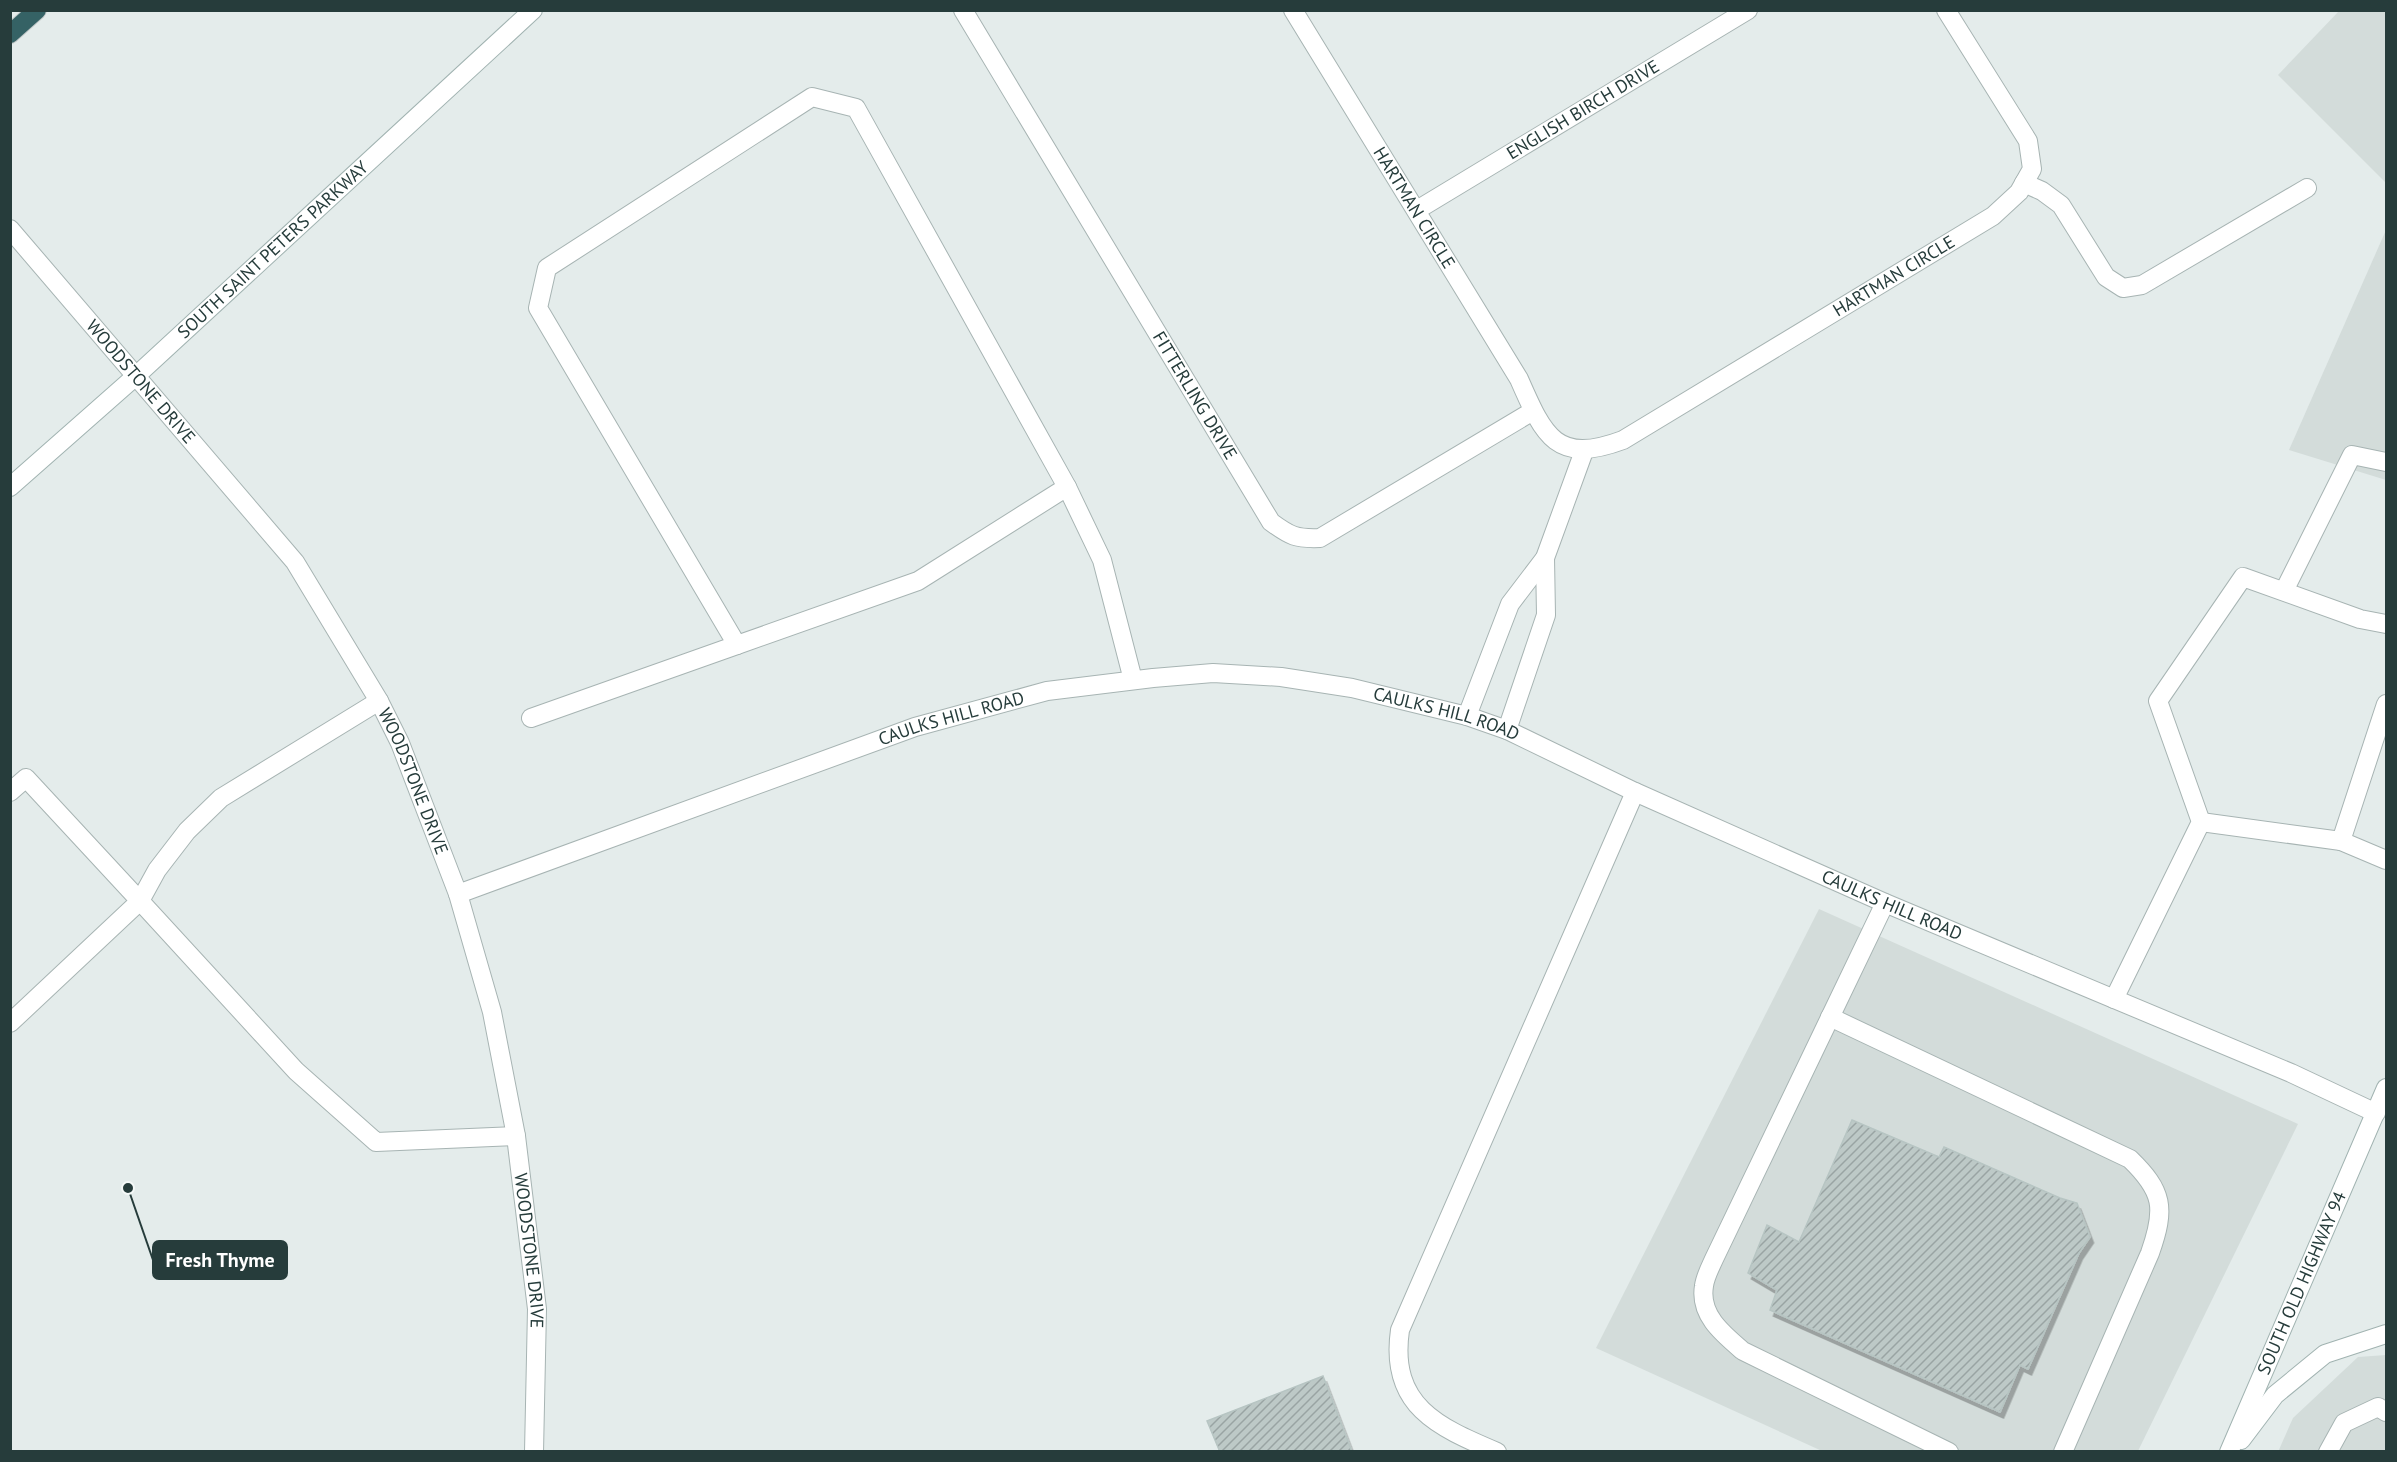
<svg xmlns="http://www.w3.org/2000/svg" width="2397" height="1462" viewBox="0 0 2397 1462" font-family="'PT Sans',sans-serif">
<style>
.built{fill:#d3dcda}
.building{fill:url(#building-hatch);stroke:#b7c5c3;stroke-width:1.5;filter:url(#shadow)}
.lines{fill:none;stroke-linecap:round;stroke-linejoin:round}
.service-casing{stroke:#a7b4b3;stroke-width:20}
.minor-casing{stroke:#a7b4b3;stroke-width:20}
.tertiary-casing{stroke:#a7b4b3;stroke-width:20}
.secondary-casing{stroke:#a1b3b1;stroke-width:20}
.motorway-casing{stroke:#c2c8c8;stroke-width:20}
.service{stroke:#fff;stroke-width:18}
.minor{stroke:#fff;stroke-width:18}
.tertiary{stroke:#fff;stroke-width:18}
.secondary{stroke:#fff;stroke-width:18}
.motorway{stroke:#356265;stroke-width:18}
.labels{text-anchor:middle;stroke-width:5;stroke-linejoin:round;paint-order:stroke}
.street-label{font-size:18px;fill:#263c3b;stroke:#f5f9f8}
.leader{fill:none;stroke:#263c3b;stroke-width:2}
.callout-dot{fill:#263c3b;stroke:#f5f9f8;stroke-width:2}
.callout{fill:#263c3b;stroke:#263c3b;stroke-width:2}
.callout-label{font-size:20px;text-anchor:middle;font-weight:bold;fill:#fff}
</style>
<defs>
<pattern id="building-hatch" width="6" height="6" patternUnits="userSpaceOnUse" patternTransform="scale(1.5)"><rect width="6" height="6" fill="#bdc9c7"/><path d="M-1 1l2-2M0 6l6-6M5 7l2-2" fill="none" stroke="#99a4a3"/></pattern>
<filter id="shadow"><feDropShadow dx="3.5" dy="6" stdDeviation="0" flood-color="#0004"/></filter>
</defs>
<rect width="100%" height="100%" fill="#e4eceb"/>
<!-- built -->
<g class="built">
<polygon points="2339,11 2386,11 2386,183 2278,75"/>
<polygon points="2386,230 2386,480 2289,450"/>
<polygon points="1819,909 2298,1124 2138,1451 1822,1451 1596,1348"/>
<polygon points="2386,1355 2386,1451 2278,1452 2293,1418 2358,1357"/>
</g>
<!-- building -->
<g class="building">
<polygon points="1852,1120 1939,1157 1944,1147 2060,1198 2077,1203 2090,1237 2079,1253 2028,1369 2020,1365 2000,1412 1770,1310 1777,1290 1748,1273 1767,1225 1799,1242"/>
<polygon points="1323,1376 1352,1452 1220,1452 1207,1421"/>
</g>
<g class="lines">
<defs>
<g id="service">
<polyline points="2024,183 2042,191 2061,205 2106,277 2123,288 2142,285 2307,188"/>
<polyline points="2284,591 2352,455 2386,462"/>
<polyline points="737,645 918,581 1067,487"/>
<polyline points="379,701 221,798 187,831 157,870 140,901 296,1071 376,1142 516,1136"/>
<polyline points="2386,704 2341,841 2386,860"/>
<polyline points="531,718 737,645 538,308 547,268 812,97 856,108 1067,487 1102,560 1133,680"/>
<polyline points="10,792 26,778 140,901 10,1023"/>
<polyline points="2201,822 2341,841"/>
<path d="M1885 903 1714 1259C1710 1268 1705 1277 1704 1286 1699 1315 1723 1334 1743 1351L1949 1452"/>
<polyline points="2114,999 2201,822 2158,701 2243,577 2360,619 2386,624"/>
<path d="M1830 1017 2130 1159C2163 1191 2166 1208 2150 1253L2063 1452"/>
<path d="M1497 1452C1438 1427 1389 1406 1400 1330L1635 792"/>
<polyline points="2328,1452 2344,1423 2378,1407 2386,1412"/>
</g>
<g id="minor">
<path id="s1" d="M963 10 1271 522C1290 536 1296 539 1320 538L1533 411"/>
<path id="s2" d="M1293 10 1519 379C1544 436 1556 465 1623 440L1993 216 2019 192 2032 169 2028 141 1946 10"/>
<path id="s3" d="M1417 210 1748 10"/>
<polyline points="1467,716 1510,604 1545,558 1584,451"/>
<polyline points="1507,730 1546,615 1545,558"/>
</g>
<g id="tertiary">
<path id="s4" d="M10 229 295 562 379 701 400 743 458 894 492 1012 516 1136 537 1309 534 1452"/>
<path id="s5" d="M458 894 915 727 1047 691 1153 678 1213 673 1281 677 1352 688 1467 716 1507 730 1635 792 1885 903 2291 1073 2376 1113"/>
</g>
<g id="secondary">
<path id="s6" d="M10 487 137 375 533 10"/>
<polyline points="2241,1440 2275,1395 2325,1354 2386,1334"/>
<path id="s7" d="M2229 1452 2386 1088"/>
</g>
<polyline id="motorway" points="10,34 37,10"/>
</defs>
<!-- service casing -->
<use href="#service" class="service-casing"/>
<!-- minor casing -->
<use href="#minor" class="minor-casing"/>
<!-- tertiary casing -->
<use href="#tertiary" class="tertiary-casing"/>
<!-- secondary casing -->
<use href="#secondary" class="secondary-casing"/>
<!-- motorway casing -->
<use href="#motorway" class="motorway-casing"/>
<!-- service -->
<use href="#service" class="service"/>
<!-- minor -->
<use href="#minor" class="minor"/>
<!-- tertiary -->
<use href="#tertiary" class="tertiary"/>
<!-- secondary -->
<use href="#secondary" class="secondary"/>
<!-- motorway -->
<use href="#motorway" class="motorway"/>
</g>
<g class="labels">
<!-- street labels -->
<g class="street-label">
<text dy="6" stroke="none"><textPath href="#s3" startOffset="194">ENGLISH BIRCH DRIVE</textPath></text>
<text dy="6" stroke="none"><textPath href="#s2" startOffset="232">HARTMAN CIRCLE</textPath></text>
<text dy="6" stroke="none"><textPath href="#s6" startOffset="354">SOUTH SAINT PETERS PARKWAY</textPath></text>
<text dy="6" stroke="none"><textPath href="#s2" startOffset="892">HARTMAN CIRCLE</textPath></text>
<text dy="6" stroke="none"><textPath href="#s4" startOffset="201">WOODSTONE DRIVE</textPath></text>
<text dy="6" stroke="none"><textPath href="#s1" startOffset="450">FITTERLING DRIVE</textPath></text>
<text dy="6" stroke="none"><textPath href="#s5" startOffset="1028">CAULKS HILL ROAD</textPath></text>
<text dy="6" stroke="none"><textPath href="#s5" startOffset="524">CAULKS HILL ROAD</textPath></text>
<text dy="6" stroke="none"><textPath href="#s4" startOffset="688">WOODSTONE DRIVE</textPath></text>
<text dy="6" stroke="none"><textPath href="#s5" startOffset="1514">CAULKS HILL ROAD</textPath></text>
<text dy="6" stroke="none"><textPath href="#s4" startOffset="1174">WOODSTONE DRIVE</textPath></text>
<text dy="6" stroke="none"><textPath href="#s7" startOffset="184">SOUTH OLD HIGHWAY 94</textPath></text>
</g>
</g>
<!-- callouts -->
<path class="leader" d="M128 1188L153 1260"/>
<circle class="callout-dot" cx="128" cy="1188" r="6"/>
<rect class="callout" x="153" y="1241" width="134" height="38" rx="6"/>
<g class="callout-label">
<text x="220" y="1267">Fresh Thyme</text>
</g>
<!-- border -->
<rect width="2397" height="1462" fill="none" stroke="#263c3b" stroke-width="24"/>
</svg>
